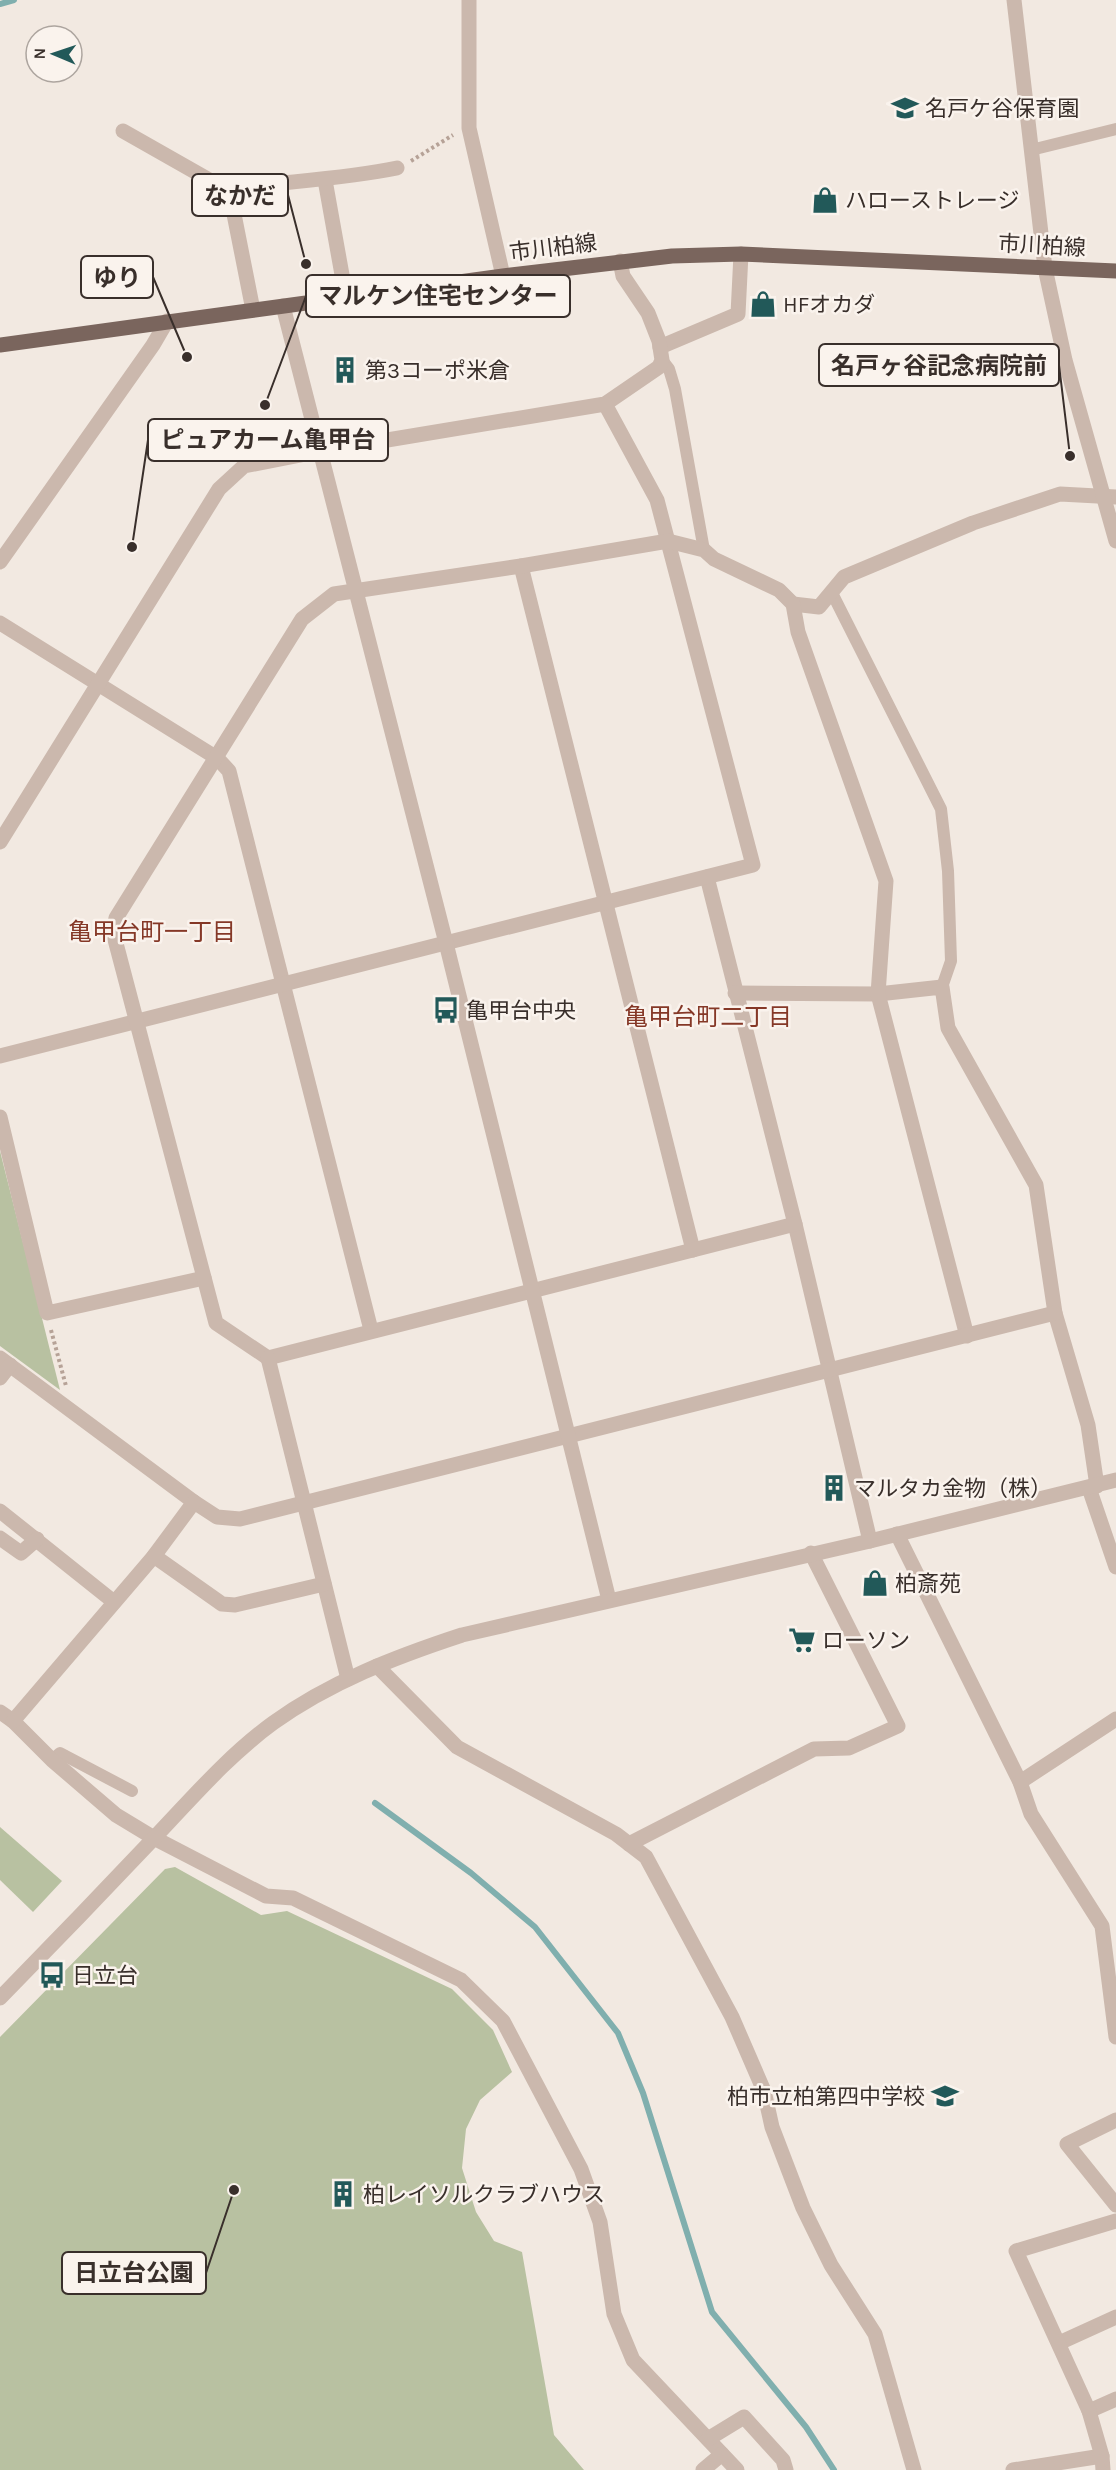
<svg xmlns="http://www.w3.org/2000/svg" width="1116" height="2470" viewBox="0 0 1116 2470" font-family="Karla,'Noto Sans JP',sans-serif">
<style>
.green{fill:#b8c1a1}
.lines{fill:none;stroke-linecap:round;stroke-linejoin:round}
.stream{stroke:#80afae;stroke-width:6}
.path{stroke:#b6a297;stroke-width:4;stroke-dasharray:3 3;stroke-linecap:butt}
.service{stroke:#cbb8ad;stroke-width:12}
.minor{stroke:#cbb8ad;stroke-width:15}
.tertiary{stroke:#cbb8ad;stroke-width:15}
.primary{stroke:#7a655d;stroke-width:15}
.labels{text-anchor:middle;stroke-width:5;stroke-linejoin:round;paint-order:stroke}
.poi-label{font-size:22px;fill:#392f2b;stroke:#faf3ed;text-anchor:start}
.street-label{font-size:22px;fill:#392f2b;stroke:#faf3ed}
.neighbourhood-label{font-size:24px;fill:#853827;stroke:#faf3ed}
.leader{fill:none;stroke:#392f2b;stroke-width:2}
.callout-dot{fill:#392f2b;stroke:#faf3ed;stroke-width:2}
.callout{fill:#faf3ed;stroke:#392f2b;stroke-width:2}
.callout-label{font-size:24px;text-anchor:middle;font-weight:bold;fill:#392f2b}
</style>
<rect width="100%" height="100%" fill="#f2e9e1"/>
<!-- green -->
<g class="green">
<polygon points="0,1151 60,1390 0,1346"/>
<polygon points="0,1827 62,1881 33,1912 0,1880"/>
<polygon points="175,1867 261,1915 287,1911 452,1989 493,2030 512,2072 480,2100 466,2129 462,2168 476,2212 494,2241 522,2252 554,2435 584,2470 0,2470 0,2037 165,1869"/>
</g>
<g class="lines">
<!-- stream -->
<g class="stream">
<polyline points="0,4 14,0"/>
<polyline points="375,1803 471,1873 535,1927 618,2033 643,2093 712,2312 806,2427 834,2470"/>
</g>
<!-- path -->
<g class="path">
<polyline points="411,161 453,135"/>
<polyline points="51,1330 66,1386"/>
</g>
<!-- service -->
<g class="service">
<polyline points="1031,150 1116,129"/>
<polyline points="662,360 669,369 675,389 704,550"/>
<polyline points="831,591 941,809 948,871 951,961 942,987"/>
<polyline points="52,1760 60,1753 132,1791"/>
</g>
<!-- minor -->
<g class="minor">
<polyline points="469,0 469,128 503,276"/>
<polyline points="123,131 234,194"/>
<polyline points="325,180 346,297"/>
<path d="M253 310 231 199 237 188C291 181 344 179 397 168"/>
<polyline points="660,347 738,314 741,254"/>
<polyline points="0,562 153,345 167,321"/>
<polyline points="521,566 693,1250"/>
<polyline points="793,604 819,607 844,577 973,523 1060,494 1116,497"/>
<polyline points="0,623 217,758 229,771 371,1330"/>
<polyline points="0,842 219,489 244,466 321,451 605,404 659,367 662,360 659,341 648,313 623,276 620,261"/>
<polyline points="707,877 795,1224 870,1541"/>
<polyline points="735,993 878,994 942,987 948,1028 1036,1185 1055,1313 1088,1425 1097,1486"/>
<polyline points="0,1056 753,865 657,500 605,404"/>
<polyline points="0,1117 47,1313 204,1278"/>
<polyline points="795,1224 268,1358 216,1323 113,932 116,918 302,619 334,594 521,566 668,541 704,550 714,559 779,590 793,604 798,632 886,881 878,994 967,1336"/>
<polyline points="0,1358 194,1502 217,1517 240,1519 1055,1313"/>
<polyline points="268,1358 348,1679"/>
<polyline points="0,1378 10,1365"/>
<polyline points="1089,1488 1116,1567"/>
<polyline points="0,1511 114,1602"/>
<polyline points="897,1534 1020,1782 1031,1814 1102,1926 1116,2037"/>
<polyline points="0,1538 21,1553 37,1539"/>
<polyline points="154,1556 222,1604 235,1605 324,1584"/>
<polyline points="377,1666 457,1747 616,1834 646,1857 732,2017 764,2091 772,2127 803,2208 831,2265 875,2334 914,2470"/>
<polyline points="0,1712 13,1721 52,1760 116,1815 154,1838 266,1896 293,1898 461,1980 503,2021 581,2169 600,2222 614,2314 633,2360 737,2470"/>
<polyline points="13,1721 154,1556 194,1502"/>
<polyline points="1020,1782 1116,1719"/>
<polyline points="629,1844 814,1749 849,1748 898,1726 811,1553"/>
<polyline points="1116,2120 1067,2144 1116,2205"/>
<polyline points="1059,2343 1116,2317"/>
<polyline points="1089,2411 1116,2399"/>
<polyline points="708,2439 744,2417 783,2460 786,2470"/>
<polyline points="703,2470 722,2454"/>
<polyline points="1013,2470 1102,2456"/>
<polyline points="1103,2470 1102,2456 1089,2411 1016,2251 1116,2221"/>
</g>
<!-- tertiary -->
<g class="tertiary">
<polyline points="1014,0 1045,268 1065,360 1116,541"/>
<polyline points="283,306 446,943 609,1600"/>
<path d="M0 1998C52 1945 104 1891 155 1837 192 1798 229 1755 273 1723 330 1682 395 1657 462 1635L870 1541 1116 1480"/>
</g>
<!-- primary -->
<polyline class="primary" points="0,345 503,276 672,256 741,254 1116,271"/>
</g>
<!-- icons -->
<defs>
<symbol id="school-bare" viewBox="-9 -9 18 18"><path d="M0-5L7-2L0 1L-7-2ZM-4 1L0 2.5L4 1V4Q0 6-4 4Z" fill="#225959" stroke="#faf3ed" stroke-width="2.5" paint-order="stroke"/></symbol>
<symbol id="shop-bare" viewBox="-9 -9 18 18"><path d="M-5-2.5h2.3a2.7 3.5 0 0 1 5.4 0H5L5.5 6h-11ZM-1.5-2.5h3a1.5 2.3 0 0 0-3 0Z" fill="#225959" stroke="#faf3ed" stroke-width="2.5" paint-order="stroke"/></symbol>
<symbol id="building-bare" viewBox="-9 -9 18 18"><path d="M-4-6H4V6H1V3H-1V6H-4ZM-2.5-4.3h1.7v1.8h-1.7ZM.8-4.3h1.7v1.8H.8ZM-2.5-1h1.7V.8h-1.7ZM.8-1h1.7V.8H.8Z" fill="#225959" stroke="#faf3ed" stroke-width="2.5" paint-order="stroke"/></symbol>
<symbol id="bus-bare" viewBox="-9 -9 18 18"><path d="M-5-6H5V4H4V6H2V4H-2V6H-4V4H-5ZM-3.5-4V0h7V-4ZM-3.5 1.2v1.5H-2V1.2ZM2 1.2v1.5H3.5V1.2Z" fill="#225959" stroke="#faf3ed" stroke-width="2.5" paint-order="stroke"/></symbol>
<symbol id="supermarket-bare" viewBox="-9 -9 18 18"><path d="M-6-5.5h2.5l.6 2H6L4.5 2H-2.5L-4.4-4H-6ZM-1.5 3.2a1.3 1.3 0 1 0 .1 0ZM3 3.2a1.3 1.3 0 1 0 .1 0Z" fill="#225959" stroke="#faf3ed" stroke-width="2.5" paint-order="stroke"/></symbol>
</defs>
<g fill-rule="evenodd">
<use href="#school-bare" x="886" y="89" width="38" height="38"/>
<use href="#shop-bare" x="806" y="181" width="38" height="38"/>
<use href="#shop-bare" x="744" y="285" width="38" height="38"/>
<use href="#building-bare" x="326" y="351" width="38" height="38"/>
<use href="#bus-bare" x="427" y="991" width="38" height="38"/>
<use href="#building-bare" x="815" y="1469" width="38" height="38"/>
<use href="#shop-bare" x="856" y="1564" width="38" height="38"/>
<use href="#supermarket-bare" x="783" y="1621" width="38" height="38"/>
<use href="#bus-bare" x="33" y="1956" width="38" height="38"/>
<use href="#school-bare" x="926" y="2077" width="38" height="38"/>
<use href="#building-bare" x="324" y="2175" width="38" height="38"/>
</g>
<g class="labels">
<!-- poi labels -->
<g class="poi-label">
<text x="925" y="116">名戸ケ谷保育園</text>
<text x="845" y="208">ハローストレージ</text>
<text x="783" y="312">HFオカダ</text>
<text x="365" y="378">第3コーポ米倉</text>
<text x="466" y="1018">亀甲台中央</text>
<text x="854" y="1496">マルタカ金物（株）</text>
<text x="895" y="1591">柏斎苑</text>
<text x="822" y="1648">ローソン</text>
<text x="72" y="1983">日立台</text>
<text x="925" y="2104" text-anchor="end">柏市立柏第四中学校</text>
<text x="363" y="2202">柏レイソルクラブハウス</text>
</g>
<!-- street labels -->
<g class="street-label">
<text transform="translate(1042 245) rotate(3)" y="8">市川柏線</text>
<text transform="translate(553 247) rotate(-7)" y="8">市川柏線</text>
</g>
<!-- neighbourhood labels -->
<g class="neighbourhood-label">
<text x="152" y="940">亀甲台町一丁目</text>
<text x="708" y="1025">亀甲台町二丁目</text>
</g>
</g>
<!-- callouts -->
<path class="leader" d="M306 264L288 195M187 357L153 277M265 405L306 296M1070 456L1059 365M132 547L148 440M234 2190L206 2273"/>
<g class="callout-dot">
<circle cx="306" cy="264" r="6"/>
<circle cx="187" cy="357" r="6"/>
<circle cx="265" cy="405" r="6"/>
<circle cx="1070" cy="456" r="6"/>
<circle cx="132" cy="547" r="6"/>
<circle cx="234" cy="2190" r="6"/>
</g>
<g class="callout">
<rect x="192" y="174" width="96" height="42" rx="6"/>
<rect x="81" y="256" width="72" height="42" rx="6"/>
<rect x="306" y="275" width="264" height="42" rx="6"/>
<rect x="819" y="344" width="240" height="42" rx="6"/>
<rect x="148" y="419" width="240" height="42" rx="6"/>
<rect x="62" y="2252" width="144" height="42" rx="6"/>
</g>
<g class="callout-label">
<text x="240" y="204">なかだ</text>
<text x="117" y="286">ゆり</text>
<text x="438" y="304">マルケン住宅センター</text>
<text x="939" y="374">名戸ヶ谷記念病院前</text>
<text x="268" y="448">ピュアカーム亀甲台</text>
<text x="134" y="2281">日立台公園</text>
</g>
<!-- north arrow -->
<g transform="translate(54 54) rotate(272)"><circle r="28" fill="#faf3ed" stroke="#ada59f" stroke-width="1.5"/>
<path d="M0-4.5L10 22L0 15L-10 22Z" fill="#225959"/>
<text y="-9" font-size="16" font-weight="bold" text-anchor="middle" fill="#392f2b">N</text>
</g>
</svg>
